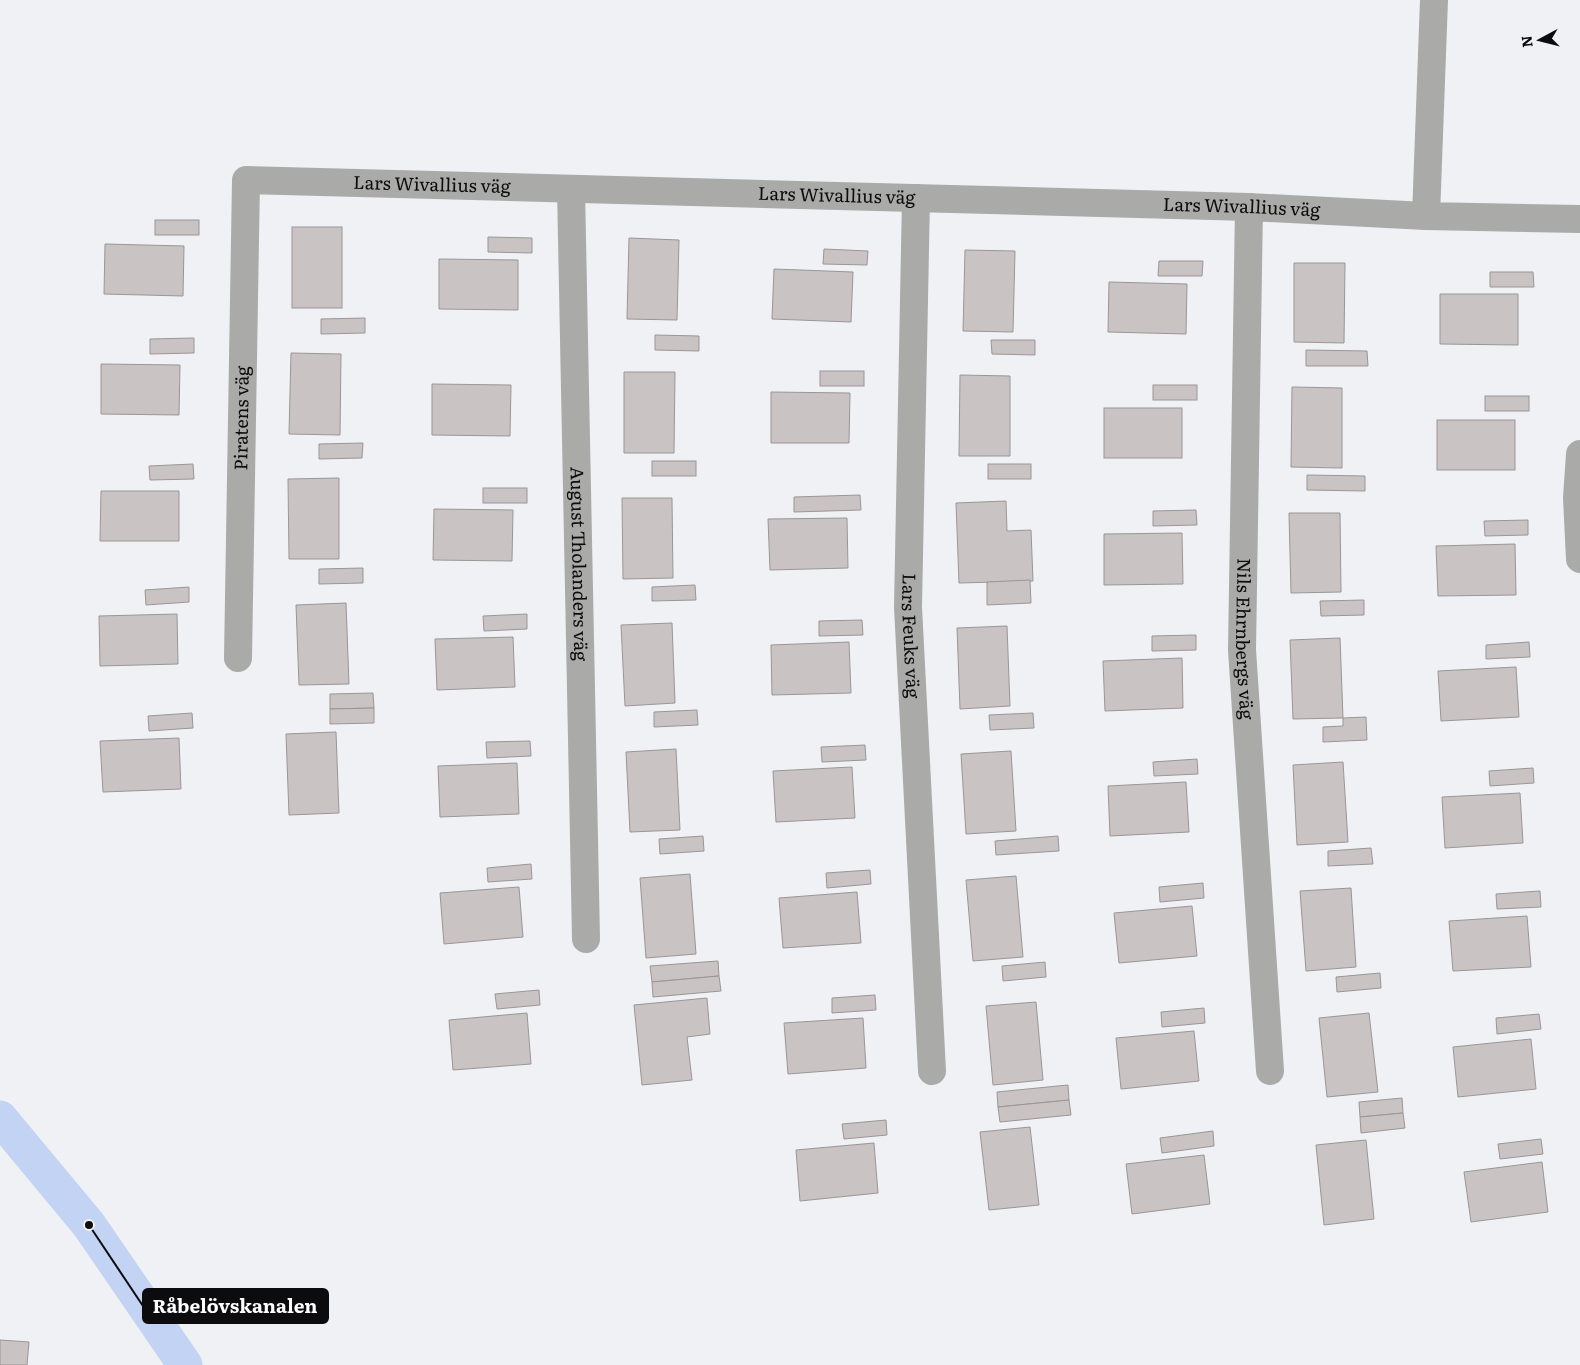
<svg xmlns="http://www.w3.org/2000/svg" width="1580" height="1365" viewBox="0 0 1580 1365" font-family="Literata,serif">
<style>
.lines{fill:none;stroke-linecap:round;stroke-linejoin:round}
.canal{stroke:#c3d3f3;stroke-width:35}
.building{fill:#c9c4c3;stroke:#9b9695}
.minor{stroke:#aaaaa8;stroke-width:28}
.labels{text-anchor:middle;stroke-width:4;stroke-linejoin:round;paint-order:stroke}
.street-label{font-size:18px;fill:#0c0c0e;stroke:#eff1f5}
.leader{fill:none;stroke:#0c0c0e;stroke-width:2}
.callout-dot{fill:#0c0c0e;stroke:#eff1f5;stroke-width:2}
.callout{fill:#0c0c0e;stroke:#0c0c0e;stroke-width:2}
.callout-label{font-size:19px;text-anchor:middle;font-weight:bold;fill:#fff}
</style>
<rect width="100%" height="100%" fill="#eff1f5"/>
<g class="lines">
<!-- canal -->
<polyline class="canal" points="0,1118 89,1225 185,1365"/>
</g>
<!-- building -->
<g class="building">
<rect x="155" y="220" width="44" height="15"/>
<rect x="292" y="227" width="50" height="81"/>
<polygon points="488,237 532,238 532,253 488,252"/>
<polygon points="629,238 679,240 677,320 627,319"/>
<polygon points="105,244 184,246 183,296 104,294"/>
<polygon points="824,249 868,251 867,265 823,264"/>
<polygon points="965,250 1015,251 1013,332 963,331"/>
<polygon points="439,259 518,260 518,310 439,309"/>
<polygon points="1159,261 1203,261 1202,276 1158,276"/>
<polygon points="1294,263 1345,263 1344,343 1294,342"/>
<polygon points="774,269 853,272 851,322 772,319"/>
<polygon points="1490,272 1533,272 1534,287 1490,287"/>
<polygon points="1109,282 1187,284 1186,334 1108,332"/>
<polygon points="1440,294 1518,294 1518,345 1440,344"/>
<polygon points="365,318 365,333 321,334 321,319"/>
<polygon points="655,335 699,336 699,351 655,350"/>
<polygon points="194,338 194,353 150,354 150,339"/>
<polygon points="991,340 1035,340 1035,355 992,354"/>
<polygon points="1306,350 1367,351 1368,366 1306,366"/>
<polygon points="291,353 341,354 340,435 289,434"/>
<polygon points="101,364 180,365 179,415 101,414"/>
<rect x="820" y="371" width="44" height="15"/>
<polygon points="624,372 675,372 674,453 624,453"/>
<polygon points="960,375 1010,376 1010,456 959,456"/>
<polygon points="432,384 511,385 510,436 432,435"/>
<rect x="1153" y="385" width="44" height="15"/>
<polygon points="1292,387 1342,388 1342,468 1291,467"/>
<polygon points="771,392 850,393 849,443 771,443"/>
<rect x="1485" y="396" width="44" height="15"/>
<rect x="1104" y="408" width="78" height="50"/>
<rect x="1437" y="420" width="78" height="50"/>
<polygon points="363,443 362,458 319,459 319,444"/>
<rect x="652" y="461" width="44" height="15"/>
<polygon points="193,464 194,479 150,480 149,466"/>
<rect x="988" y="464" width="43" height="15"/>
<polygon points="1307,475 1365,476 1365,491 1307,490"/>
<polygon points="339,478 339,559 289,559 288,479"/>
<rect x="483" y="488" width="44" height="15"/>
<polygon points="101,491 179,491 179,541 100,541"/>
<polygon points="860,495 861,510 794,512 794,497"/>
<polygon points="622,498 672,498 673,578 623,579"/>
<polygon points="1006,501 1007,531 1031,530 1033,581 959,583 956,503"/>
<polygon points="434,509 513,510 512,561 433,560"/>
<polygon points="1196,510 1197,525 1153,526 1153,511"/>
<polygon points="1289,513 1340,513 1341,592 1291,593"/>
<polygon points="847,518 848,568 770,570 768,519"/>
<polygon points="1528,520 1528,535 1485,536 1484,521"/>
<polygon points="1182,533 1183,584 1104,585 1104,534"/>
<polygon points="1515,544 1516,595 1438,596 1436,546"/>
<polygon points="363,568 363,583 319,584 319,569"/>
<polygon points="1030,580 1031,603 987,605 987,582"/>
<polygon points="695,585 696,600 652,601 652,587"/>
<polygon points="189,587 189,602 146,605 145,590"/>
<polygon points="1364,600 1364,615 1321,616 1320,601"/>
<polygon points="346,603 349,684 299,685 296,605"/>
<polygon points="177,614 178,664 100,666 99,616"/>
<polygon points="527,614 527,629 484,631 483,616"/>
<polygon points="862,620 863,635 819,636 819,621"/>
<polygon points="672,623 675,703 625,706 621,625"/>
<polygon points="1007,626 1010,706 960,709 957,628"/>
<polygon points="1196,635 1196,650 1152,651 1152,636"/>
<polygon points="513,637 515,687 437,690 435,639"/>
<polygon points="1340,638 1343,718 1293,719 1290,640"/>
<polygon points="849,642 851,693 772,695 771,645"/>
<polygon points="1529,642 1530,657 1486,659 1486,645"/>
<polygon points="1182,658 1183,708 1105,711 1103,661"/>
<polygon points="1516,667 1519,717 1441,721 1438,671"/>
<polygon points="373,693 374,708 330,709 330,694"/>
<polygon points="374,708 374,723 330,724 330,709"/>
<polygon points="697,710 698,725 654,727 654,712"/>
<polygon points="192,713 193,728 149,731 148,716"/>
<polygon points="1033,713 1034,728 990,730 989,715"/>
<polygon points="1366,717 1367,740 1323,742 1323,727 1343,726 1343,718"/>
<polygon points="336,732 339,813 289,815 286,734"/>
<polygon points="179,738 181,789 103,792 100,741"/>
<polygon points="530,741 531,756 487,758 486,742"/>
<polygon points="865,745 866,760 822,762 821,747"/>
<polygon points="676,749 680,830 630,832 626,752"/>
<polygon points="1011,751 1016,831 966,834 961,754"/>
<polygon points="1197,759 1198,774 1154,776 1153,762"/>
<polygon points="1343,762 1348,842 1297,845 1293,765"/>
<polygon points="517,763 519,814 440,817 438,766"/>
<polygon points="852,767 855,818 776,822 773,771"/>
<polygon points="1533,768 1534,783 1490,786 1489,771"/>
<polygon points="1186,782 1189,832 1110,836 1108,786"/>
<polygon points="1520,793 1523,843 1445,848 1442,797"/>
<polygon points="703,836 704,851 660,854 659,839"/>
<polygon points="1058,836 1059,851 996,855 995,841"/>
<polygon points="1371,848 1373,864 1328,866 1328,851"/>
<polygon points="531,864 532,879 488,882 487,868"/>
<polygon points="870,870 871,884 827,888 826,873"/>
<polygon points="690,874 696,954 646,958 640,878"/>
<polygon points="1016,876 1023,957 973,961 966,880"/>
<polygon points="1203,883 1204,898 1160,902 1159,887"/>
<polygon points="519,887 523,937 444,944 440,893"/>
<polygon points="1351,888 1356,967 1306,971 1300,891"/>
<polygon points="1540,891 1541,907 1497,909 1496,894"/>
<polygon points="857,892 861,943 783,948 779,898"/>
<polygon points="1192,906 1197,956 1119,963 1114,913"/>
<polygon points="1527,916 1531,967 1453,971 1449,921"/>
<polygon points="718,961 719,976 652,982 650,966"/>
<polygon points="1045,962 1046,977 1003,981 1002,966"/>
<polygon points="1380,973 1381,988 1337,992 1336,977"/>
<polygon points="719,976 721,991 653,997 652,982"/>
<polygon points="539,990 540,1005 497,1009 495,994"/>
<polygon points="875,995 876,1010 832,1013 832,998"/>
<polygon points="707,998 710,1034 687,1037 692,1080 642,1085 634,1005"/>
<polygon points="1036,1002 1043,1080 993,1085 986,1006"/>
<polygon points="1204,1008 1205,1023 1162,1027 1161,1012"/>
<polygon points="527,1013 531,1064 453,1070 449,1020"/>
<polygon points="1369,1013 1378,1092 1327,1097 1319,1018"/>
<polygon points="1539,1014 1541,1029 1497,1034 1496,1018"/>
<polygon points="863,1018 866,1068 788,1074 784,1023"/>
<polygon points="1194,1031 1199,1081 1121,1089 1116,1038"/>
<polygon points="1531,1039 1536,1089 1458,1097 1453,1047"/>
<polygon points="1068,1085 1069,1100 998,1107 997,1092"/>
<polygon points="1402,1098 1403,1113 1360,1117 1359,1102"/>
<polygon points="1069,1100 1071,1115 1000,1122 998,1107"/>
<polygon points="1403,1113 1405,1128 1361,1133 1360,1117"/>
<polygon points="886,1120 887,1135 844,1139 842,1124"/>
<polygon points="1030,1127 1039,1205 989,1210 980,1132"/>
<polygon points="1213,1131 1214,1146 1162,1153 1160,1138"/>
<polygon points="1541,1139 1543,1154 1500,1159 1498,1144"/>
<polygon points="1366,1140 1374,1219 1324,1225 1316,1145"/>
<polygon points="874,1143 878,1193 800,1201 796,1150"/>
<polygon points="1204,1155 1210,1204 1132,1214 1126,1164"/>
<polygon points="1542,1162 1548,1212 1471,1222 1464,1172"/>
<polygon points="0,1340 29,1342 27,1365 0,1365"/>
</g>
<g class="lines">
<!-- minor -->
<g class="minor">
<polyline points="1434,0 1426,216 1580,219"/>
<path id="s1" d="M571 189 586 939"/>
<path id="s2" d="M916 198 908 607 932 1071"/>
<path id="s3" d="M1249 207 1242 650 1270 1071"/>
<polyline points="1580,454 1577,498 1580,559"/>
<path id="s4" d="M238 658 246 180 1249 207 1426 216"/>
</g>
</g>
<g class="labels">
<!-- street labels -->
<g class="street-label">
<text dy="6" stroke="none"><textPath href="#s4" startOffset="664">Lars Wivallius väg</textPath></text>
<text dy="6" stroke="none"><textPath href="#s4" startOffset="1069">Lars Wivallius väg</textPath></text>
<text dy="6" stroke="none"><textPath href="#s4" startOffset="1474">Lars Wivallius väg</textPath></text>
<text dy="6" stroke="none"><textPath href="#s4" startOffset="240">Piratens väg</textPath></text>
<text dy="6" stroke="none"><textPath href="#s1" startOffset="375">August Tholanders väg</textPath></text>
<text dy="6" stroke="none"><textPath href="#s2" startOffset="438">Lars Feuks väg</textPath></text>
<text dy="6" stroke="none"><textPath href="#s3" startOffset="432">Nils Ehrnbergs väg</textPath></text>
</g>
</g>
<!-- callouts -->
<path class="leader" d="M89 1225L143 1306"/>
<circle class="callout-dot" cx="89" cy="1225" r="5"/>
<rect class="callout" x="143" y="1289" width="185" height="34" rx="5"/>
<g class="callout-label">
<text x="235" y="1313">Råbelövskanalen</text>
</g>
<!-- north arrow -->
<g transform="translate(1540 40) rotate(263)" stroke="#eff1f5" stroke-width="4" paint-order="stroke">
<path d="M0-4L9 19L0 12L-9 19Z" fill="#0c0c0e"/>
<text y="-8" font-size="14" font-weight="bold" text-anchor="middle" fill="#0c0c0e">N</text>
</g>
</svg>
